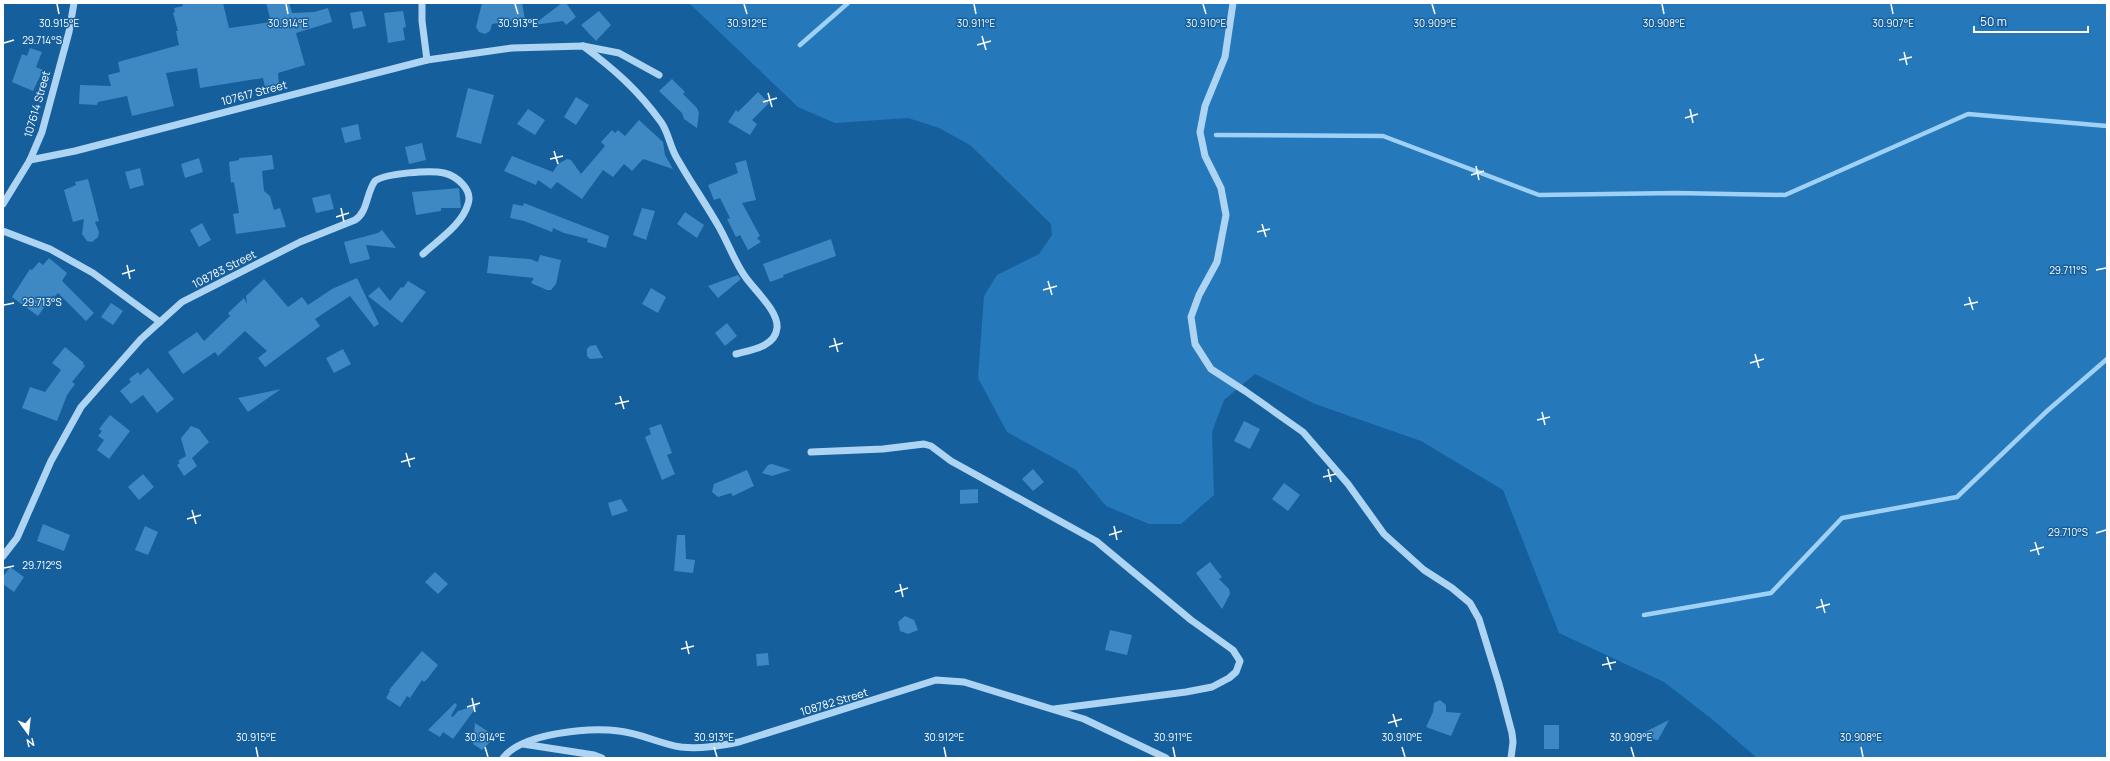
<svg xmlns="http://www.w3.org/2000/svg" width="2110" height="761" viewBox="0 0 2110 761" font-family="Manrope,sans-serif">
<style>
.green{fill:#2578ba}
.lines{fill:none;stroke-linecap:round;stroke-linejoin:round}
.stream{stroke:#9fd1f6;stroke-width:4.5}
.building{fill:#3e88c4}
.minor{stroke:#add4f3;stroke-width:7}
.ticks{fill:none;stroke:#fff;stroke-width:1.5}
.labels{text-anchor:middle;stroke-width:3;stroke-linejoin:round;paint-order:stroke}
.street-label{font-size:11px;fill:#fff;stroke:#165f9d}
.ticks-label{font-size:10px;text-anchor:middle;fill:#fff;stroke:#165f9d;stroke-width:3;stroke-linejoin:round;paint-order:stroke}
</style>
<rect width="100%" height="100%" fill="#165f9d"/>
<!-- green -->
<polygon class="green" points="689,3 2107,3 2107,758 1757,758 1713,720 1664,682 1559,633 1503,490 1421,441 1315,404 1255,374 1224,400 1212,432 1214,495 1181,524 1149,524 1106,506 1076,470 1007,432 978,378 984,296 997,275 1039,254 1052,235 1051,224 970,145 939,128 908,118 835,123 798,107"/>
<g class="lines">
<!-- stream -->
<g class="stream">
<polyline points="800,45 848,3"/>
<polyline points="1216,135 1383,136 1539,195 1676,193 1785,195 1968,114 2107,126"/>
<polyline points="1644,615 1771,593 1842,518 1957,497 2047,411 2107,359"/>
</g>
</g>
<!-- building -->
<g class="building">
<polygon points="182,3 223,3 229,28 271,22 266,3 289,3 292,13 314,12 328,8 332,22 296,33 305,65 278,73 279,85 265,87 263,78 200,88 197,68 166,73 174,106 132,116 127,96 98,102 97,105 79,104 80,85 111,86 108,75 120,72 118,62 179,45 176,31 178,31 173,13 175,12 174,8 183,6"/>
<polygon points="482,3 522,3 525,19 492,24 490,31 485,34 479,32 476,27"/>
<polygon points="562,3 566,3 576,17 566,25 563,21 533,25"/>
<polygon points="362,11 366,26 353,29 350,13"/>
<polygon points="403,11 406,27 403,28 405,40 388,43 384,13"/>
<polygon points="599,11 611,25 596,41 581,25"/>
<polygon points="30,48 42,52 36,67 43,70 33,91 12,82 22,54 27,56"/>
<polygon points="672,79 685,92 683,94 697,108 699,113 697,128 684,119 682,113 659,91"/>
<polygon points="468,88 494,95 481,144 456,137"/>
<polygon points="758,92 769,103 752,120 757,124 750,135 728,122 736,110 738,112"/>
<polygon points="576,97 589,105 576,125 564,117"/>
<polygon points="528,109 545,120 535,135 517,124"/>
<polygon points="639,120 663,142 665,155 673,169 643,159 632,171 624,164 613,177 603,170 582,199 557,182 551,189 538,180 536,185 504,171 512,156 553,172 558,164 567,159 571,160 581,174 605,146 601,142 612,130 615,133 618,130 625,136"/>
<polygon points="358,124 361,139 345,143 341,128"/>
<polygon points="422,143 426,160 409,164 405,147"/>
<polygon points="272,155 274,169 262,171 264,191 270,196 274,210 280,208 286,227 236,234 233,214 239,213 234,182 231,183 229,162 239,160 239,158"/>
<polygon points="199,158 203,172 185,178 181,164"/>
<polygon points="746,160 756,200 742,203 760,236 757,238 761,242 748,250 740,235 736,237 727,219 730,218 720,198 714,200 708,185 738,173 735,163"/>
<polygon points="140,168 144,185 130,189 125,172"/>
<polygon points="88,179 99,221 95,222 99,232 98,237 92,242 87,241 82,234 84,219 73,222 64,190 76,185 75,182"/>
<polygon points="459,188 461,208 441,208 441,211 416,215 412,192"/>
<polygon points="330,194 334,209 316,213 312,198"/>
<polygon points="524,203 609,236 606,248 587,242 588,239 564,233 553,228 552,232 524,221 510,218 513,204 523,206"/>
<polygon points="642,208 655,211 646,240 633,235"/>
<polygon points="685,212 704,225 697,238 677,224"/>
<polygon points="202,223 211,240 199,247 190,230"/>
<polygon points="382,230 396,248 366,245 370,259 350,264 344,242 378,233"/>
<polygon points="831,239 836,256 783,275 784,277 770,282 763,264"/>
<polygon points="540,255 561,260 556,284 551,290 547,290 531,283 534,278 487,273 489,256 530,259 538,262"/>
<polygon points="49,258 67,273 62,281 94,313 86,321 58,293 54,297 53,295 38,316 12,297 30,269 32,270 39,262 43,265"/>
<polygon points="738,275 741,279 718,298 708,286"/>
<polygon points="357,278 379,324 374,327 350,296 315,319 320,326 265,367 258,358 267,351 245,331 218,356 215,352 183,374 168,352 197,332 204,341 230,316 228,313 244,298 247,304 246,296 264,279 288,307 302,297 308,305 332,289"/>
<polygon points="408,281 426,292 402,323 368,296 379,287 390,301 401,287 403,288"/>
<polygon points="651,288 666,297 658,313 642,304"/>
<polygon points="111,303 123,311 113,325 101,317"/>
<polygon points="727,323 737,336 725,346 715,333"/>
<polygon points="596,345 603,358 590,359 587,356 587,349 590,346"/>
<polygon points="65,347 84,363 83,364 85,366 72,382 75,384 67,395 57,421 22,408 30,387 45,392 61,370 52,363"/>
<polygon points="343,349 351,364 334,373 326,358"/>
<polygon points="148,368 174,399 157,413 143,395 131,404 120,391 131,382 129,379 138,372 140,375"/>
<polygon points="281,389 248,412 238,398"/>
<polygon points="110,415 130,431 109,459 97,450 104,440 98,436 102,431 99,429"/>
<polygon points="1244,421 1260,429 1250,449 1234,441"/>
<polygon points="661,424 672,453 667,455 675,474 662,480 645,437 651,434 649,428"/>
<polygon points="191,426 199,429 209,442 192,458 197,466 184,476 177,465 180,463 178,461 186,456 181,438"/>
<polygon points="772,464 791,470 772,476 762,473 768,465"/>
<polygon points="1033,469 1044,482 1033,491 1022,479"/>
<polygon points="747,470 754,486 733,496 731,493 718,497 712,492 714,484"/>
<polygon points="143,474 154,487 139,500 128,487"/>
<polygon points="1284,483 1300,495 1288,511 1272,499"/>
<polygon points="978,489 978,503 960,504 960,490"/>
<polygon points="621,499 628,511 612,516 608,503"/>
<polygon points="43,524 70,535 64,551 37,541"/>
<polygon points="145,526 158,532 148,555 135,550"/>
<polygon points="677,535 685,535 686,559 695,560 693,573 674,571"/>
<polygon points="1210,562 1222,577 1219,579 1229,589 1230,594 1222,609 1196,573"/>
<polygon points="10,567 24,577 14,592 3,584 3,577"/>
<polygon points="435,572 448,584 438,594 425,582"/>
<polygon points="905,616 914,620 918,630 908,634 900,631 898,622"/>
<polygon points="1110,630 1132,635 1127,655 1105,650"/>
<polygon points="422,651 438,665 428,678 424,682 422,680 410,698 407,696 400,707 386,698 390,691 389,690"/>
<polygon points="768,653 769,665 757,666 756,654"/>
<polygon points="1440,700 1446,705 1446,712 1461,713 1451,736 1426,727 1433,712 1434,703"/>
<polygon points="455,703 457,705 451,716 453,717 458,711 478,705 453,739 443,732 440,737 428,730"/>
<polygon points="1669,720 1658,740 1652,739 1645,732"/>
<polygon points="475,723 492,734 491,741 482,750 473,744"/>
<rect x="1544" y="725" width="15" height="24"/>
</g>
<g class="lines">
<!-- minor -->
<g class="minor">
<polyline points="1233,3 1225,57 1205,106 1200,132 1205,156 1221,188 1226,215 1217,262 1199,295 1191,317 1195,344 1211,369 1245,391 1303,432 1348,484 1384,534 1424,570 1452,588 1470,603 1479,619 1499,684 1512,733 1513,742 1511,758"/>
<path d="M583 46C614 69 638 90 661 122 669 133 670 148 678 160 691 183 706 204 719 227 728 243 734 260 744 275 753 289 779 311 777 328 775 347 751 350 736 354"/>
<polyline points="427,60 512,48 583,46 619,53 659,75"/>
<polyline points="30,160 75,151 427,60 422,21 422,3"/>
<polyline points="3,204 30,160 42,132 69,32 74,3"/>
<polyline points="3,231 50,249 93,273 160,322"/>
<polyline points="811,452 883,449 924,444 931,446 951,461 1096,541 1191,620 1233,650 1240,661 1236,672 1229,678 1212,687 1186,692 1054,709"/>
<path d="M3 556 17 538 51 461 81 407 141 339 182 302 300 242 355 220C368 212 366 193 375 181 386 173 431 170 444 173 457 176 473 190 468 204 462 225 438 240 423 254"/>
<polyline points="523,744 594,755 602,758"/>
<path d="M503 758C522 733 590 727 619 731 640 733 660 744 681 747 701 749 719 746 739 742L936 680 964 682 1084 719 1166 758"/>
</g>
</g>
<!-- ticks -->
<path class="ticks" d="M57 4 59 14M286 4 288 14M515 4 518 14M744 4 747 14M974 4 976 14M1203 4 1206 14M1432 4 1435 14M1662 4 1664 14M1891 4 1893 14M982 36 986 50M4 43 14 40M977 45 991 41M1904 52 1907 65M1899 60 1912 57M768 93 772 107M763 102 777 98M1690 109 1693 123M1685 118 1698 114M554 151 558 164M550 159 563 156M1476 166 1479 180M1471 175 1484 171M341 208 344 222M336 217 349 213M1262 224 1266 237M1257 232 1270 229M127 265 130 279M2096 270 2106 268M122 274 135 270M1048 281 1052 295M1043 290 1057 286M1969 297 1973 310M4 305 14 303M1964 305 1978 302M834 338 838 352M829 347 843 343M1755 354 1759 368M1750 363 1764 359M620 396 624 409M615 404 629 401M1542 412 1545 425M1537 420 1550 417M406 453 410 467M401 462 415 458M1328 469 1331 482M1323 477 1336 474M192 510 196 524M187 519 201 515M1114 526 1117 540M2096 533 2106 530M1109 535 1122 531M2035 542 2039 555M2030 551 2044 547M4 568 14 566M900 584 903 597M895 592 908 588M1821 599 1825 613M1816 608 1830 604M686 641 689 654M681 649 694 646M1607 657 1611 670M1602 665 1616 662M472 698 475 712M467 707 480 703M1393 714 1397 727M1388 723 1402 719M256 747 258 757M485 747 488 757M714 747 717 757M944 747 946 757M1173 747 1175 757M1402 747 1405 757M1631 747 1634 757M1861 747 1863 757"/>
<g class="labels">
<!-- street labels -->
<g class="street-label">
<text transform="translate(254 93) rotate(-15)" y="4">107617 Street</text>
<text transform="translate(37 104) rotate(-74)" y="4">107614 Street</text>
<text transform="translate(224 269) rotate(-27)" y="4">108783 Street</text>
<text transform="translate(834 702) rotate(-17)" y="4">108782 Street</text>
</g>
</g>
<g class="ticks-label">
<text x="59" y="27">30.915°E</text>
<text x="288" y="27">30.914°E</text>
<text x="518" y="27">30.913°E</text>
<text x="747" y="27">30.912°E</text>
<text x="976" y="27">30.911°E</text>
<text x="1206" y="27">30.910°E</text>
<text x="1435" y="27">30.909°E</text>
<text x="1664" y="27">30.908°E</text>
<text x="1893" y="27">30.907°E</text>
<text x="42" y="44">29.714°S</text>
<text x="2068" y="274">29.711°S</text>
<text x="42" y="306">29.713°S</text>
<text x="2068" y="536">29.710°S</text>
<text x="42" y="569">29.712°S</text>
<text x="256" y="741">30.915°E</text>
<text x="485" y="741">30.914°E</text>
<text x="714" y="741">30.913°E</text>
<text x="944" y="741">30.912°E</text>
<text x="1173" y="741">30.911°E</text>
<text x="1402" y="741">30.910°E</text>
<text x="1631" y="741">30.909°E</text>
<text x="1861" y="741">30.908°E</text>
</g>
<!-- border -->
<rect width="2110" height="761" fill="none" stroke="#ffffff" stroke-width="8"/>
<!-- north arrow -->
<g transform="translate(28 733) rotate(165)" stroke="#165f9d" stroke-width="3" paint-order="stroke">
<path d="M0-3L7 15L0 10L-7 15Z" fill="#ffffff"/>
<text y="-6" font-size="11" font-weight="bold" text-anchor="middle" fill="#ffffff">N</text>
</g>
<!-- scale -->
<path d="M1974 26v6h114v-6" fill="none" stroke="#ffffff" stroke-width="2"/>
<text x="1980" y="26" font-size="12" fill="#ffffff" stroke="#165f9d" stroke-width="3" paint-order="stroke">50 m</text>
</svg>
